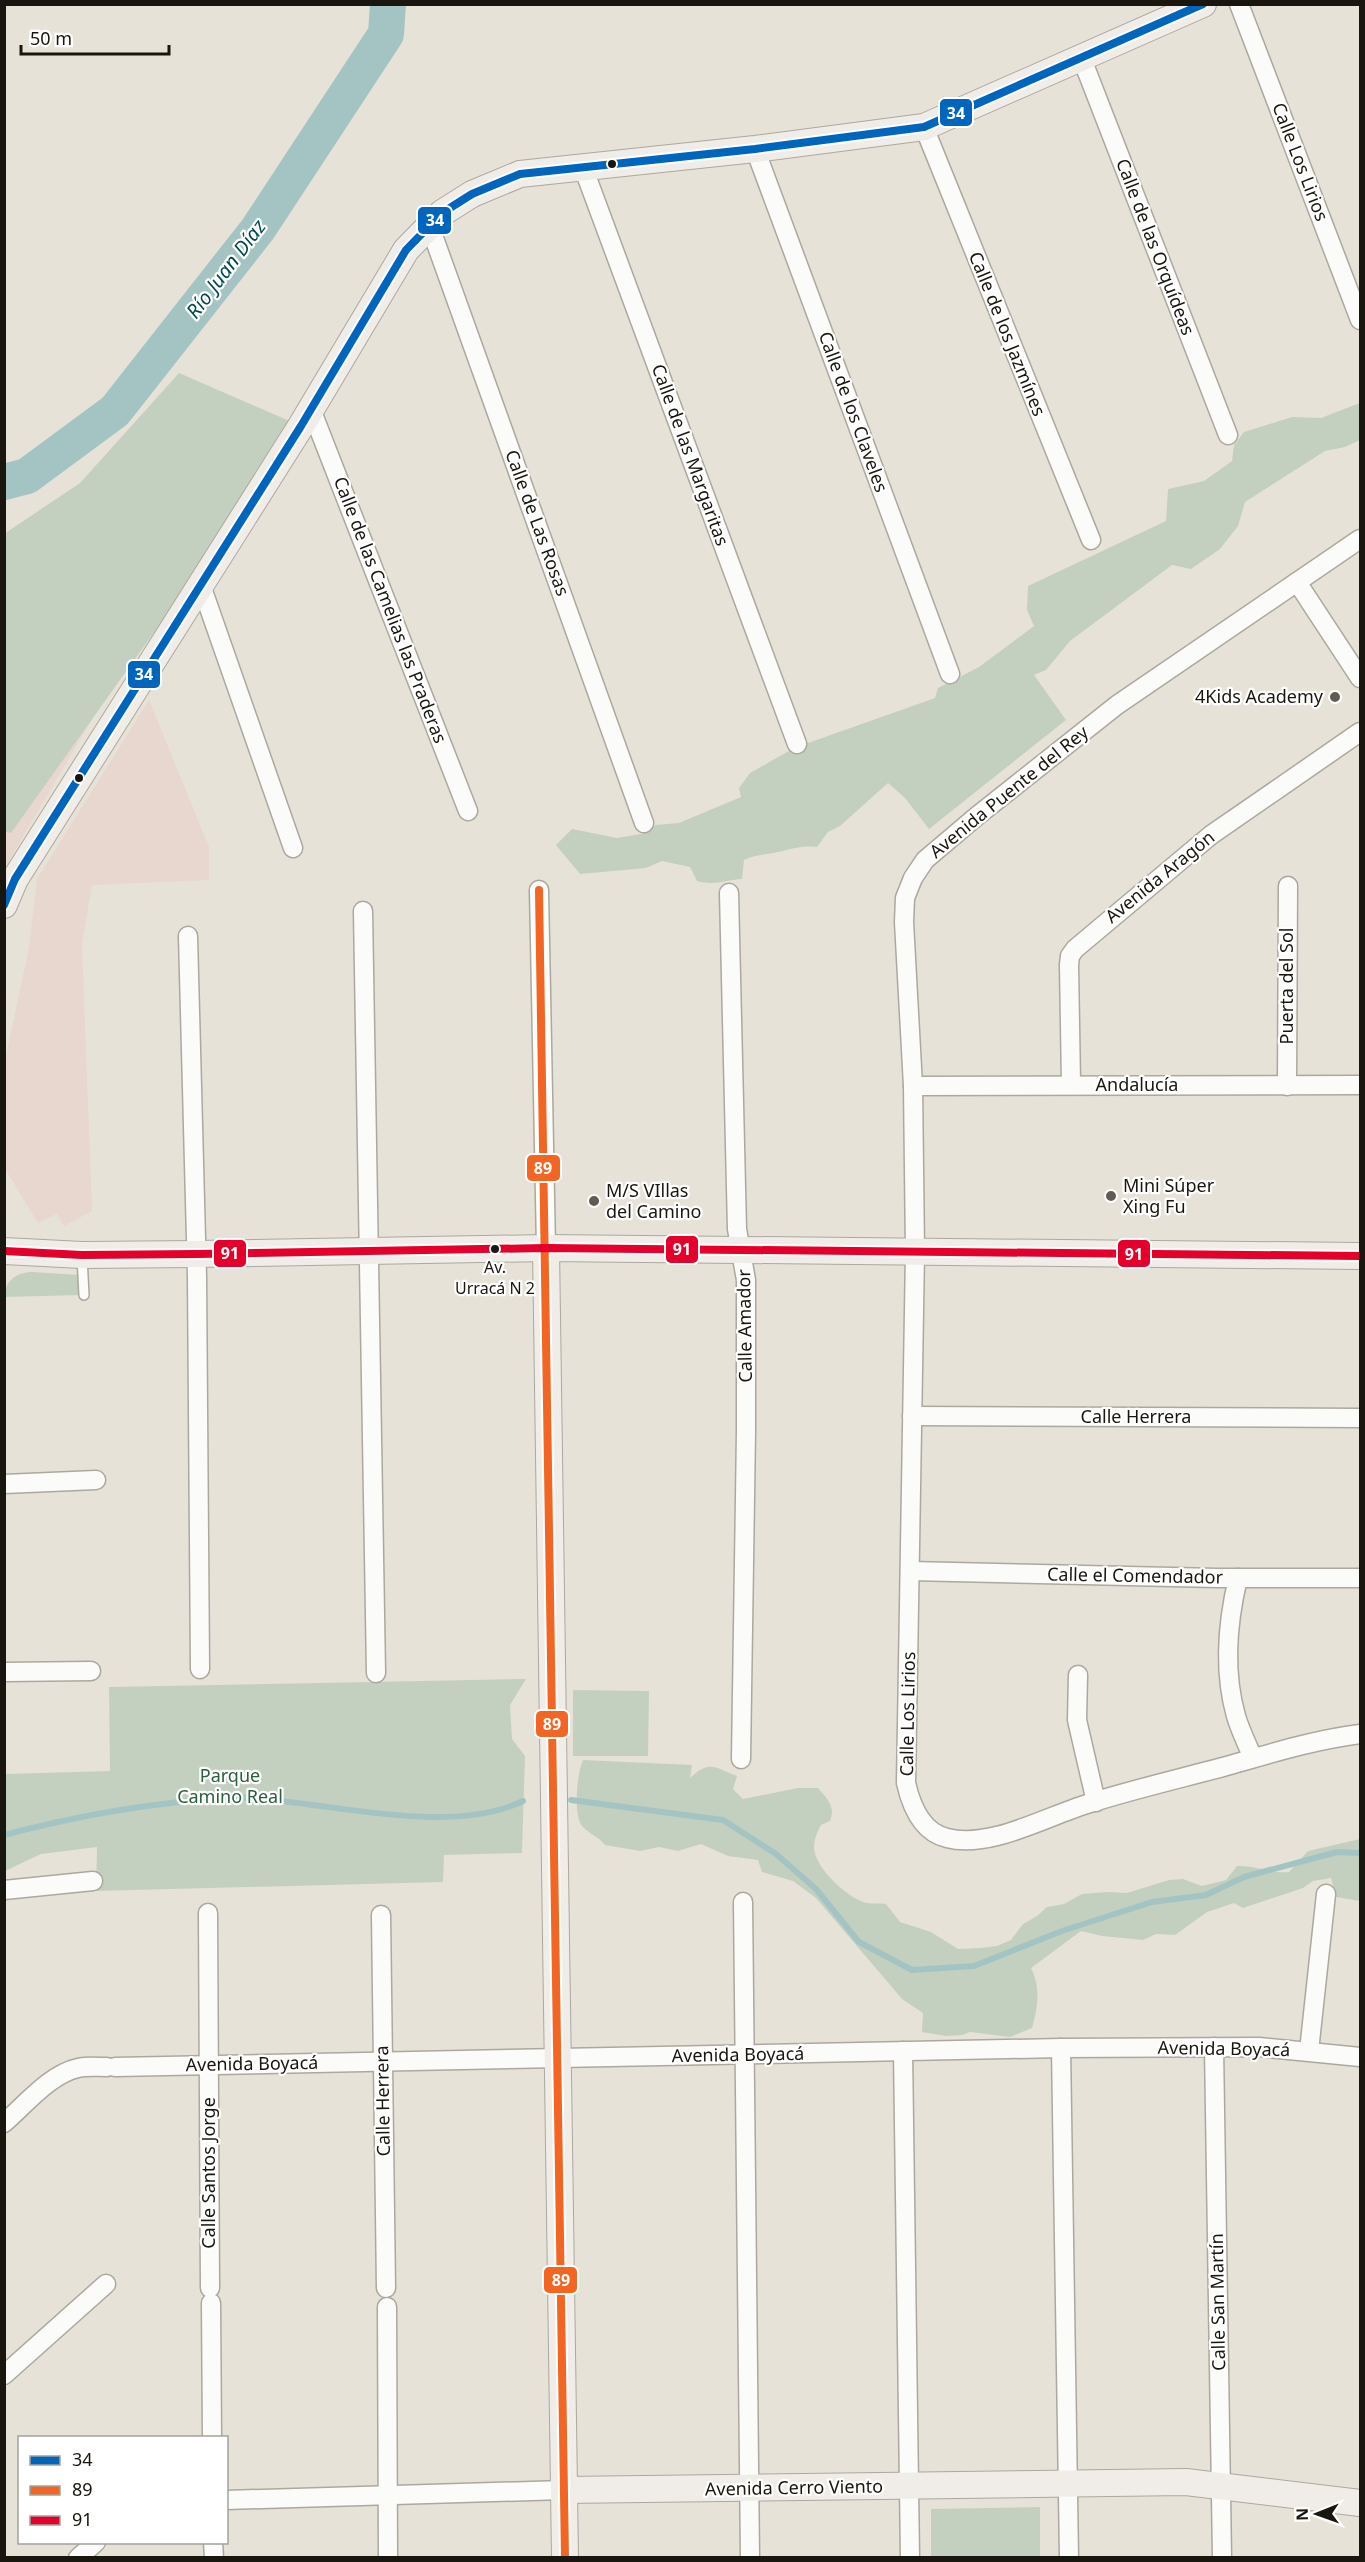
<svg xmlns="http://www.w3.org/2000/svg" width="1365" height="2562" viewBox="0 0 1365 2562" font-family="'Noto Sans',sans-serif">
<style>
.education{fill:#e7d7ce}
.green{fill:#c3d0c0}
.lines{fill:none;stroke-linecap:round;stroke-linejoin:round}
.stream{stroke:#a4c4c3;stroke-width:6}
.river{stroke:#a4c4c3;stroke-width:36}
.lane-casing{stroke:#aca89f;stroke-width:12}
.street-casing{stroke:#aca89f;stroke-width:21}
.secondary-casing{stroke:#aca89f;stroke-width:28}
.lane{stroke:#fbfbf9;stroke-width:9}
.street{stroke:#fbfbf9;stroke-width:18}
.secondary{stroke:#f0ece8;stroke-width:26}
.bus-1-casing{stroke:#fff;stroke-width:12}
.bus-2-casing{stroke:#fff;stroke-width:12}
.bus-3-casing{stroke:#fff;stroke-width:12}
.bus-1{stroke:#0065bd;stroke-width:8}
.bus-2{stroke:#f26522;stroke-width:8}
.bus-3{stroke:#e4002b;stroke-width:8}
.bus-dot{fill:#19160f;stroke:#fff;stroke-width:2}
.poi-dot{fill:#615d55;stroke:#fff;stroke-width:2}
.labels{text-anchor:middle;stroke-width:4.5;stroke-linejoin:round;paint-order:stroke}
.bus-label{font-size:16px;fill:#19160f;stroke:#fff}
.street-label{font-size:18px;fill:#19160f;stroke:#fff}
.poi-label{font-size:18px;fill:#19160f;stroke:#fff;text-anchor:start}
.park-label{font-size:18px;fill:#2a603e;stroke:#fff}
.water-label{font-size:20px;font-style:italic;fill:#004a4f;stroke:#fff}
.line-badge{stroke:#fff;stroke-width:2}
.badge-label{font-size:16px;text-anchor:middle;font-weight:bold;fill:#fff}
</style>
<rect width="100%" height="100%" fill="#e7e2d7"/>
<!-- education -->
<g class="education">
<polygon points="149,700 209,847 209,880 92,885 82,944 92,1211 64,1226 57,1214 38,1223 4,1167 5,1060 29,948 37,879"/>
<polygon points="93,718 22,838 5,869 5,779"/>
</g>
<!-- green -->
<g class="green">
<polygon points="179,373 301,426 11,833 4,831 4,534 80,483"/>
<path d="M1360 403V440L1345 447 1325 451 1245 502 1238 526 1220 549 1191 569 1172 565 1070 641 1046 670 1034 675 1066 720 929 829 905 798 888 783 840 826 828 832 817 847C799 845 790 850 773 853 763 855 754 855 744 860L742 879C726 880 714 886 697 881L690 867 662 861 646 868 580 874 556 845 572 829 617 838 641 834 656 825 679 823 741 797 739 788 750 773 794 748 935 698 938 688 979 667 1034 626 1027 610 1028 586 1166 521 1168 489 1204 481 1232 461 1234 445 1244 432 1292 417 1321 418Z"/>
<path d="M32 1272 79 1275V1295L5 1297C4 1281 17 1272 32 1272Z"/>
<polygon points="526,1679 510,1705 512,1739 525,1756 522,1853 444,1855 443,1882 96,1891 97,1847 41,1854 5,1871 5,1774 110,1771 109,1687"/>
<polygon points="573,1690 649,1691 648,1756 573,1756"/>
<path d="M583 1760 692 1765 690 1778C710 1760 713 1767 737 1776L733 1789 743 1799 798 1788H818C827 1798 836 1807 830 1821L821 1825C817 1832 814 1840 814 1848 815 1868 848 1899 867 1903 873 1904 880 1903 886 1904L900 1922 931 1932 958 1949 981 1948 997 1946 1011 1940 1023 1924 1037 1916 1047 1907 1064 1904 1082 1894 1107 1892 1127 1893 1169 1880 1183 1879 1202 1886 1226 1880 1237 1866C1256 1865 1271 1874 1289 1872L1308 1851 1360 1839V1901L1336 1897 1331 1878 1313 1881 1303 1888 1243 1908 1234 1903 1207 1912 1175 1935 1156 1934 1143 1940 1102 1936 1081 1931 1031 1968C1041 1988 1038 2007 1032 2028L1010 2037 970 2032 962 2035 946 2036 922 2032 923 2013 902 1999 816 1898 793 1881 762 1872 758 1860 728 1856 701 1844 678 1851 659 1847 640 1851 605 1845C598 1836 589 1834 582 1826 573 1815 577 1773 583 1760Z"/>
<polygon points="1040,2507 1040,2557 931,2557 931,2509"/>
</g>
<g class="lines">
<!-- stream -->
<g class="stream">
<polyline points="571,1800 723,1820 776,1854 816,1889 859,1942 912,1970 974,1966 1062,1931 1152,1902 1206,1895 1244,1877 1337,1852 1360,1853"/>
<path d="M4 1835C65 1819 127 1807 189 1801 202 1800 216 1797 230 1797 316 1798 445 1839 523 1801"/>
</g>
<!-- river -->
<polyline class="river" points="4,482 27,476 115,411 258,229 386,34 388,4"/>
<defs>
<polyline id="lane" points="82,1257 84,1295"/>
<g id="street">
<polyline points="1239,4 1360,320"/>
<polyline points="1082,59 1228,435"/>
<polyline points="924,127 1091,540"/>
<polyline points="755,149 950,674"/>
<polyline points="583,167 797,744"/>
<polyline points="429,224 644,823"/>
<polyline points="311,409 468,811"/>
<path d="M1360 539 1117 705 977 816 925 860 913 878 905 898 904 922 913 1086 915 1252 906 1783C911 1805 921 1832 947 1838 990 1849 1045 1817 1087 1804 1131 1790 1178 1779 1223 1767 1269 1754 1313 1740 1360 1734"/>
<polyline points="1297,582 1360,678"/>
<polyline points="201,585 293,848"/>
<polyline points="539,890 546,1248"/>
<polyline points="729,893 737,1229 746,1280 746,1431 741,1759"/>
<polyline points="363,911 376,1673"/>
<polyline points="188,936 197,1277 200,1669"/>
<polyline points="1071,1084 1069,965 1070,956 1075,949 1211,835 1360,732"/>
<polyline points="913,1086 1360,1085"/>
<polyline points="1287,1086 1288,886"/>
<polyline points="912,1416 1360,1418"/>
<polyline points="4,1484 96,1480"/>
<polyline points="910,1571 1217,1578 1360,1578"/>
<path d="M1238 1578C1227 1624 1223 1670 1236 1716 1240 1730 1247 1744 1253 1758"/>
<polyline points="4,1672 91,1671"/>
<polyline points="1078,1675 1077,1720 1096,1802"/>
<polyline points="4,1890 93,1881"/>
<polyline points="743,1902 750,2558"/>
<polyline points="208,1913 210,2288"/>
<polyline points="381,1915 386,2288"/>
<polyline points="1214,2047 1222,2558"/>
<polyline points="1061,2048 1069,2558"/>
<polyline points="903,2051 910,2558"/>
<polyline points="1309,2051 1326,1894"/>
<polyline points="115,2067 1061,2048 1259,2047 1360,2057"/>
<path d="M4 2123C25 2105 50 2074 78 2068 87 2066 97 2067 107 2067"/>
<polyline points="211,2303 212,2438"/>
<polyline points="387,2307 388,2558"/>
<polyline points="4,2375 106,2284"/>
<polyline points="226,2500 564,2490"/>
<polyline points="213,2542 214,2558"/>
<polyline points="78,2558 96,2542"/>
</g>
<g id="secondary">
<polyline points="4,905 15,879 301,426 406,250 442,213 472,194 520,174 755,149 924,127 1203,4"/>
<polyline points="546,1248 565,2558"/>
<polyline points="4,1251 82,1255 197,1254 546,1248 1360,1256"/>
<polyline points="564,2490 1186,2482 1360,2503"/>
</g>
</defs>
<!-- lane casing -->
<use href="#lane" class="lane-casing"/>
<!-- street casing -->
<use href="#street" class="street-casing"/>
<!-- secondary casing -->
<use href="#secondary" class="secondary-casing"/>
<!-- lane -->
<use href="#lane" class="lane"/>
<!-- street -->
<use href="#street" class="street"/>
<!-- secondary -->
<use href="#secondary" class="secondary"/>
<defs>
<polyline id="bus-1" points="4,905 15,879 301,426 406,250 442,213 472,194 520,174 755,149 924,127 1203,4"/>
<polyline id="bus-2" points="539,890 565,2558"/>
<polyline id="bus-3" points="4,1251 82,1255 197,1254 546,1248 1360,1256"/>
</defs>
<!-- bus-1 casing -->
<use href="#bus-1" class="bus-1-casing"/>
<!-- bus-2 casing -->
<use href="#bus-2" class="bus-2-casing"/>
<!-- bus-3 casing -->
<use href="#bus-3" class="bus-3-casing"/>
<!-- bus-1 -->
<use href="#bus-1" class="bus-1"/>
<!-- bus-2 -->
<use href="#bus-2" class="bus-2"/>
<!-- bus-3 -->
<use href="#bus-3" class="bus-3"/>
</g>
<!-- markers -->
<g class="bus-dot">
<circle cx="612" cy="164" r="5"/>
<circle cx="79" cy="778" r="5"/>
<circle cx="495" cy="1249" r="5"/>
</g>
<g class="poi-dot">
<circle cx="1335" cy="697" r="6"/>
<circle cx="1111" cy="1196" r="6"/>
<circle cx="594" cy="1201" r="6"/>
</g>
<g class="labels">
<!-- bus labels -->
<g class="bus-label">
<text x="495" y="1273">Av.<tspan x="495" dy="21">Urracá N 2</tspan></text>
</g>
<!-- street labels -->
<g class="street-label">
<text transform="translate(1300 162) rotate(69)" y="6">Calle Los Lirios</text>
<text transform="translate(1155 247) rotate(69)" y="6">Calle de las Orquídeas</text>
<text transform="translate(1007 334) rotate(68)" y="6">Calle de los Jazmínes</text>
<text transform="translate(853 412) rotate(70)" y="6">Calle de los Claveles</text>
<text transform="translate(690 455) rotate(70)" y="6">Calle de las Margaritas</text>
<text transform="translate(537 523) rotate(70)" y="6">Calle de Las Rosas</text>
<text transform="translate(390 610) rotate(69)" y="6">Calle de las Camelias las Praderas</text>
<text transform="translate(1009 792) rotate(-39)" y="6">Avenida Puente del Rey</text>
<text transform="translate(1160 877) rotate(-39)" y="6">Avenida Aragón</text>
<text transform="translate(1287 986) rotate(-90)" y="6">Puerta del Sol</text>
<text x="1137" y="1091">Andalucía</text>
<text transform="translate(745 1326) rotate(-91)" y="6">Calle Amador</text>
<text x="1136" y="1423">Calle Herrera</text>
<text transform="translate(1135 1576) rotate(1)" y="6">Calle el Comendador</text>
<text transform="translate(908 1714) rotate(-89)" y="6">Calle Los Lirios</text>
<text transform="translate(1224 2049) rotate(1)" y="6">Avenida Boyacá</text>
<text transform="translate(738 2055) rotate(-1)" y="6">Avenida Boyacá</text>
<text transform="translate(252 2064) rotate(-1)" y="6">Avenida Boyacá</text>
<text transform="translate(383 2101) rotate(-91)" y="6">Calle Herrera</text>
<text transform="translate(209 2173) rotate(-90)" y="6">Calle Santos Jorge</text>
<text transform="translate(1218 2302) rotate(-91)" y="6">Calle San Martín</text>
<text transform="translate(794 2488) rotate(-1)" y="6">Avenida Cerro Viento</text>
</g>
<!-- poi labels -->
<g class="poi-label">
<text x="1323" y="703" text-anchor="end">4Kids Academy</text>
<text x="1123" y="1192">Mini Súper<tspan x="1123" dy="21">Xing Fu</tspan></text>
<text x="606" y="1197">M/S VIllas<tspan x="606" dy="21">del Camino</tspan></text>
</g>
<!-- park labels -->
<g class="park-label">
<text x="230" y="1782">Parque<tspan x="230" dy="21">Camino Real</tspan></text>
</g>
<!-- water labels -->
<g class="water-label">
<text transform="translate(226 269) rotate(-53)" y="7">Río Juan Díaz</text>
</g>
</g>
<g class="line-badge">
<rect x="939" y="98" width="34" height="29" rx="6" fill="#0065bd"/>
<rect x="417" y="206" width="35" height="29" rx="6" fill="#0065bd"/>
<rect x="127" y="660" width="34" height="29" rx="6" fill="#0065bd"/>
<rect x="526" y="1154" width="35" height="28" rx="6" fill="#f26522"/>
<rect x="665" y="1235" width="34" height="29" rx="6" fill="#e4002b"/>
<rect x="213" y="1239" width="34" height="29" rx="6" fill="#e4002b"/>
<rect x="1117" y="1239" width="34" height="29" rx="6" fill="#e4002b"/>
<rect x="535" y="1710" width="34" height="28" rx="6" fill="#f26522"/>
<rect x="543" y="2266" width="35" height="28" rx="6" fill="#f26522"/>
</g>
<g class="badge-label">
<text x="956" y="119">34</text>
<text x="435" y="226">34</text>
<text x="144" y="680">34</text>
<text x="543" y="1174">89</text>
<text x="682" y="1255">91</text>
<text x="230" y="1259">91</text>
<text x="1134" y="1260">91</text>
<text x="552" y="1730">89</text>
<text x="561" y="2286">89</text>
</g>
<!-- border -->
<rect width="1365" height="2562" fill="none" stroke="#19160f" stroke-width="12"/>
<!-- legend -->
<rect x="18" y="2436" width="210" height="108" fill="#ffffff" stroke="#a3a29f" stroke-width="1.5"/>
<rect x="30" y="2456" width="30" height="9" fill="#0065bd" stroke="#a3a29f" stroke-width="1.5"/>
<text x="72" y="2466" font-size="18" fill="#19160f">34</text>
<rect x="30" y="2486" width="30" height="9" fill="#f26522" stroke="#a3a29f" stroke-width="1.5"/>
<text x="72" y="2496" font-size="18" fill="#19160f">89</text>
<rect x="30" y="2516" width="30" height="9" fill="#e4002b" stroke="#a3a29f" stroke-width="1.5"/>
<text x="72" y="2526" font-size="18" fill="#19160f">91</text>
<!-- north arrow -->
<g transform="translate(1317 2514) rotate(269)" stroke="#ffffff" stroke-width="4.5" paint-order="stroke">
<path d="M0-4.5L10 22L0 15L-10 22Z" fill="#19160f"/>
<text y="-9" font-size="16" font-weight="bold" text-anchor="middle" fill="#19160f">N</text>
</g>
<!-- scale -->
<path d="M21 45v9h148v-9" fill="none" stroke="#19160f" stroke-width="3"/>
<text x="30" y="45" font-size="18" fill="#19160f" stroke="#ffffff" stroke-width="4.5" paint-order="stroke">50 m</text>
</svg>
